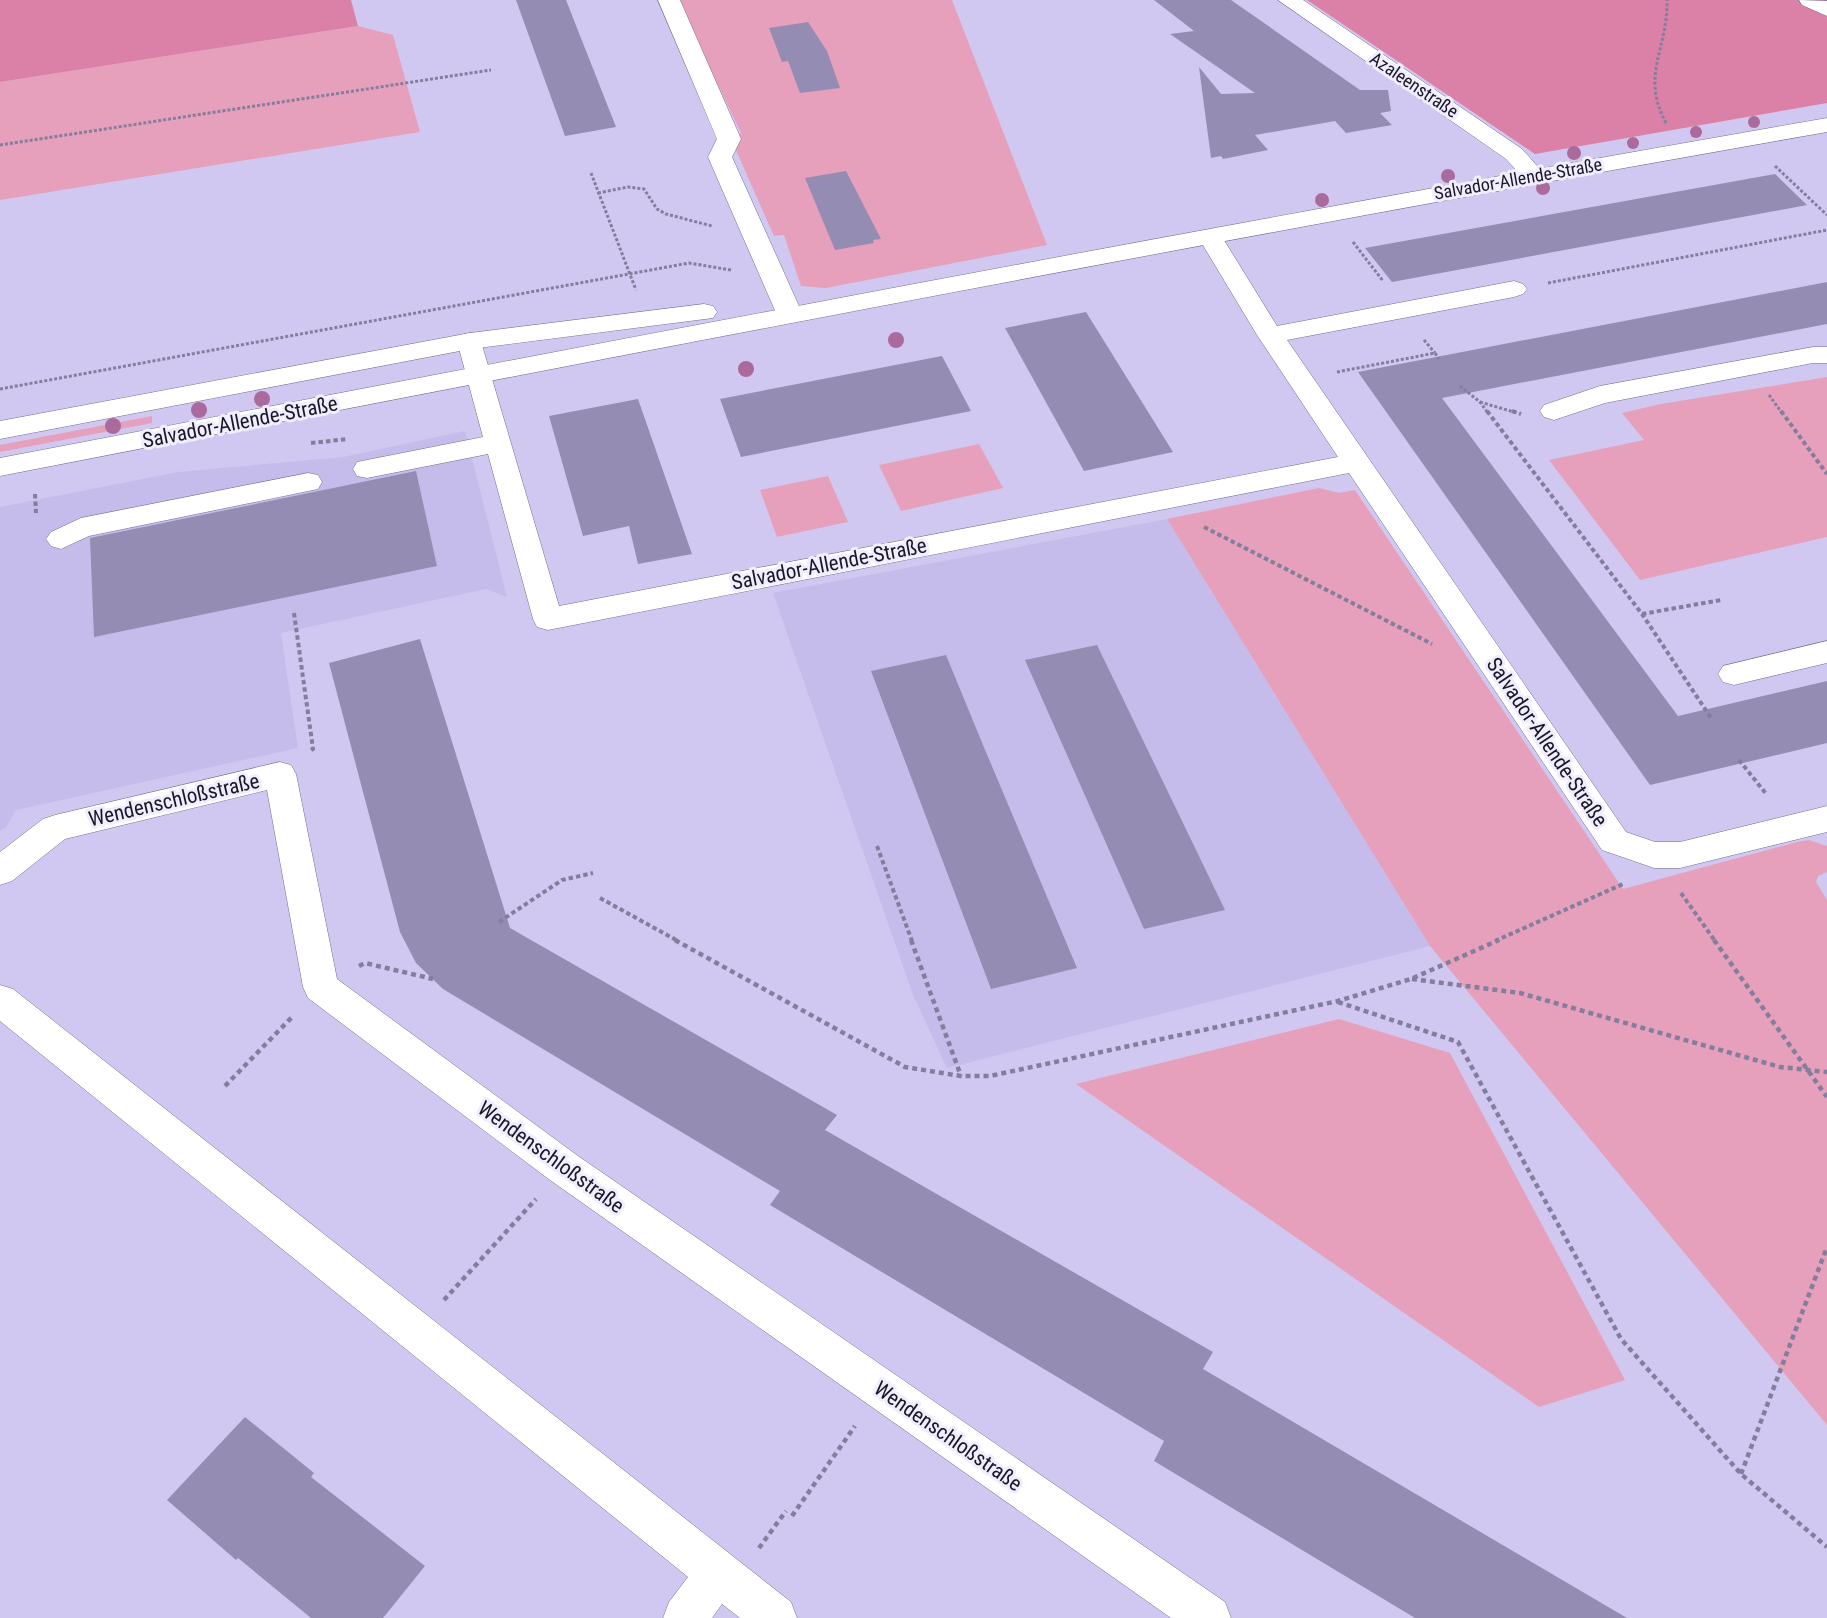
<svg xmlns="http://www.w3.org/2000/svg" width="1827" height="1618" viewBox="0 0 1827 1618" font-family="'Roboto Condensed',sans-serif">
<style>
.built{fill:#c6bcec}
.green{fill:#e6a0bb}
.forest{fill:#db80a6}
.building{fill:#948cb3}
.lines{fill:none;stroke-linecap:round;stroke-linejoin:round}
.minor-casing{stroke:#736c91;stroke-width:1}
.major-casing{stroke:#736c91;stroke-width:1}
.path-far2{stroke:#847e9c;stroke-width:3;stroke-dasharray:3 2;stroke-linecap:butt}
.path-far1{stroke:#847e9c;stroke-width:4;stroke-dasharray:4.5 3;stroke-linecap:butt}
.path{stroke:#847e9c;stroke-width:4.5;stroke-dasharray:5 4;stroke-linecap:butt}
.minor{fill:#fff;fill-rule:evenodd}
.major{fill:#fff;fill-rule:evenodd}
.tree{fill:#aa6a9c}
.labels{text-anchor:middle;stroke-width:6;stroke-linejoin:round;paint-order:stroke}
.far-street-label{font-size:18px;fill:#1a1625;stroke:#f0edfe}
.street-label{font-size:21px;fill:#1a1625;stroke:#f0edfe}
</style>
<rect width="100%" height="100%" fill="#d0c8f1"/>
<!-- built -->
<g class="built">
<polygon points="465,431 507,597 486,589 281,633 298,748 16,810 6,827 0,831 0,507 178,472 343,457"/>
<polygon points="1167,519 1430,946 947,1068 913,995 773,593"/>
</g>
<!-- green -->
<g class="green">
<polygon points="677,0 952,0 1047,245 826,288 801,286 784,235 774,236 732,141 741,133"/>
<polygon points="358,26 393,35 420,132 0,200 0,82"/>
<polygon points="1827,377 1827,537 1640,580 1549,460 1644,440 1622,413 1661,404"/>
<polygon points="152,416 152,423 0,452 0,445"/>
<polygon points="979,444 1003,488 901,511 879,465"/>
<polygon points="828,476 848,522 777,537 760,490"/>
<polygon points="1319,488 1339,493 1355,490 1623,889 1797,842 1809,840 1827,846 1827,872 1818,876 1816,882 1827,900 1827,1425 1430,946 1167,519"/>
<polygon points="1339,1019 1450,1053 1625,1380 1539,1407 1076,1084"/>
</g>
<!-- forest -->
<g class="forest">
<polygon points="0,0 351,0 358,26 0,82"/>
<polygon points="1307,0 1827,0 1827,103 1535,154"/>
</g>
<!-- building -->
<g class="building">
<polygon points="516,0 566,0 616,127 565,136"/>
<polygon points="1154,0 1231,0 1360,90 1388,90 1391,111 1380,113 1392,125 1346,133 1335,121 1255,135 1268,150 1223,159 1221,156 1211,158 1199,67 1221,94 1255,93 1170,34 1194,31"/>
<polygon points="808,22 827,51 840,88 800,93 788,61 782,62 769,28"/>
<polygon points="846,171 881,239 873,240 874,243 835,250 805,178"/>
<polygon points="1775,174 1807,205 1392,282 1365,248"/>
<polygon points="1827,282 1827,324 1442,398 1678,716 1827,681 1827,743 1650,785 1358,372"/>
<polygon points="1086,312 1173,452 1084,471 1005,328"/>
<polygon points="942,356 971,411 741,457 720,399"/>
<polygon points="638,399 692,554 638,564 629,526 583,536 549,416"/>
<polygon points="416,471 437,566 94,637 90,538"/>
<polygon points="420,639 510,928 837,1115 825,1130 1213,1352 1203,1369 1627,1618 1415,1618 1154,1461 1164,1441 770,1205 780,1191 443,989 416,963 400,932 329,663"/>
<polygon points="1097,645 1225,910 1144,929 1025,660"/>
<polygon points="946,655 983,745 1077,968 991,989 871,671"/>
<polygon points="245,1417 314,1473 311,1477 425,1566 383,1618 311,1618 238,1558 236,1560 167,1500"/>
</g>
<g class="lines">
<defs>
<g id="minor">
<polygon points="658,0 680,0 741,139 732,157 803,315 799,321 790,323 781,321 777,315 708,157 717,139"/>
<polygon points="1278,0 1303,0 1522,149 1546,176 1542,181 1526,181 1506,159"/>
<polygon points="1799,0 1827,1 1827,16 1802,5"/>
<polygon points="1210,230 1219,232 1277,326 1514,281 1523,284 1527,289 1523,294 1514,297 1287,340 1626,832 1655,842 1680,842 1827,806 1827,832 1680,868 1654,868 1602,850 1349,473 548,630 537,627 533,619 488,454 367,478 357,476 353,469 357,462 367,460 483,437 457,341 461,335 470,333 479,335 559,606 1338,457 1257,335 1198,237 1201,232"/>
<polygon points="1813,347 1827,347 1827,363 1813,363 1605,403 1554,420 1544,417 1540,411 1544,405 1600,386"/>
<polygon points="308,473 318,475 322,482 318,489 89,536 61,549 51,546 46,539 51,532 81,518"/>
<polygon points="1827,641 1827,663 1734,685 1723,682 1718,674 1723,666"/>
<polygon points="280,762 291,765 296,774 337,979 578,1156 1225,1602 1231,1618 1171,1618 550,1180 308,998 303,987 267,790 65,839 12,881 0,885 0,852 43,819 55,815"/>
<polygon points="0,985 13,989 791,1602 797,1618 740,1618 722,1604 712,1618 663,1618 669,1602 688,1577 0,1021"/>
</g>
<g id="major">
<path d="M1827 118V132C1217 239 608 358 0 476V458C608 342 1217 224 1827 118Z"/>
<polygon points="704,304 713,306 717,312 713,318 470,349 0,439 0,421 470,333"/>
</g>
</defs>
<!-- minor casing -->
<use href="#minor" class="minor-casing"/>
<!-- major casing -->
<use href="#major" class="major-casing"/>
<!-- path-far2 -->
<g class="path-far2">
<path d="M1666 123C1640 74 1668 51 1667 0"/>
<polyline points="0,145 491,70"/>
<polyline points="1775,166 1827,215"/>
<polyline points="591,173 636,290"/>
<polyline points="598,193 628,187 644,189 657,209 666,214 712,226"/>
<polyline points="1353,242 1383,281"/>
<polyline points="1548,283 1827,230"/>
<polyline points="1424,340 1435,353"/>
<polyline points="1337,372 1435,353 1439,359"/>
<polyline points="1460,386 1480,402 1488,413"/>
<polyline points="0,389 689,263 731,270"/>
<polyline points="1769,395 1782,413"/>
<polyline points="1480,402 1517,413"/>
</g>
<!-- path-far1 -->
<g class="path-far1">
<polyline points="1487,411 1642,614 1711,718"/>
<polyline points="1512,411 1521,414"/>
<polyline points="1781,411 1827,474"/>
<polyline points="311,443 348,439"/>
<polyline points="35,494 36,513"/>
<polyline points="1204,527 1432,644"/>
<polyline points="294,613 313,749 310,751"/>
<polyline points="1642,614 1721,600"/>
<polyline points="1739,760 1767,795"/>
<polyline points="877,846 912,941"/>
<polyline points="1681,893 1715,941"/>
<polyline points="600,898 678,941"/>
<polyline points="499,922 562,880 593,873"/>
<polyline points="1495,941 1623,884"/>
</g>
<!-- path -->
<g class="path">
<polyline points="675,940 905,1067 961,1076 990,1076 1338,1001 1411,979 1499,940"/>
<polyline points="911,940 961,1076"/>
<polyline points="1714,940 1827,1097"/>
<polyline points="359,966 365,963 433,979"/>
<polyline points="1412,979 1520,993 1780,1067 1827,1072"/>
<polyline points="1338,1002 1458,1042 1621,1339 1741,1474 1827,1547"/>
<polyline points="225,1086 294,1015"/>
<polyline points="444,1300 536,1199"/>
<polyline points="1741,1474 1827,1247"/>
<polyline points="792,1516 855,1426"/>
<polyline points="759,1548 786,1511"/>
</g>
<!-- minor -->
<use href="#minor" class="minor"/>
<!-- major -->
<use href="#major" class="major"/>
</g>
<!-- trees -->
<g class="tree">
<circle cx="1754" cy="122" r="6"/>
<circle cx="1696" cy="132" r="6"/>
<circle cx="1633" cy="143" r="6"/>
<circle cx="1574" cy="153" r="7"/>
<circle cx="1448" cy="176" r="7"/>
<circle cx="1543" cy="188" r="7"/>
<circle cx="1322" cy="200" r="7"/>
<circle cx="896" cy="340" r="8"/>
<circle cx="746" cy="369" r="8"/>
<circle cx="262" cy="399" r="8"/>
<circle cx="199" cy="410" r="8"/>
<circle cx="113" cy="426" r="8"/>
</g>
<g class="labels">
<!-- far-street labels -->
<g class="far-street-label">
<text transform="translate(1414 85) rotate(34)" y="6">Azaleenstraße</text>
<text transform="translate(1518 179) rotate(-10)" y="6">Salvador-Allende-Straße</text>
</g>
<!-- street labels -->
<g class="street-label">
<text transform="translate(240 422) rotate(-11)" y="7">Salvador-Allende-Straße</text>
<text transform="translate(829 564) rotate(-11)" y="7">Salvador-Allende-Straße</text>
<text transform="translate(1547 742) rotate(56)" y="7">Salvador-Allende-Straße</text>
<text transform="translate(174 800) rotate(-13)" y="7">Wendenschloßstraße</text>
<text transform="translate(551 1157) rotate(36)" y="7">Wendenschloßstraße</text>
<text transform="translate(948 1436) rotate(35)" y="7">Wendenschloßstraße</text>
</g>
</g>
</svg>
